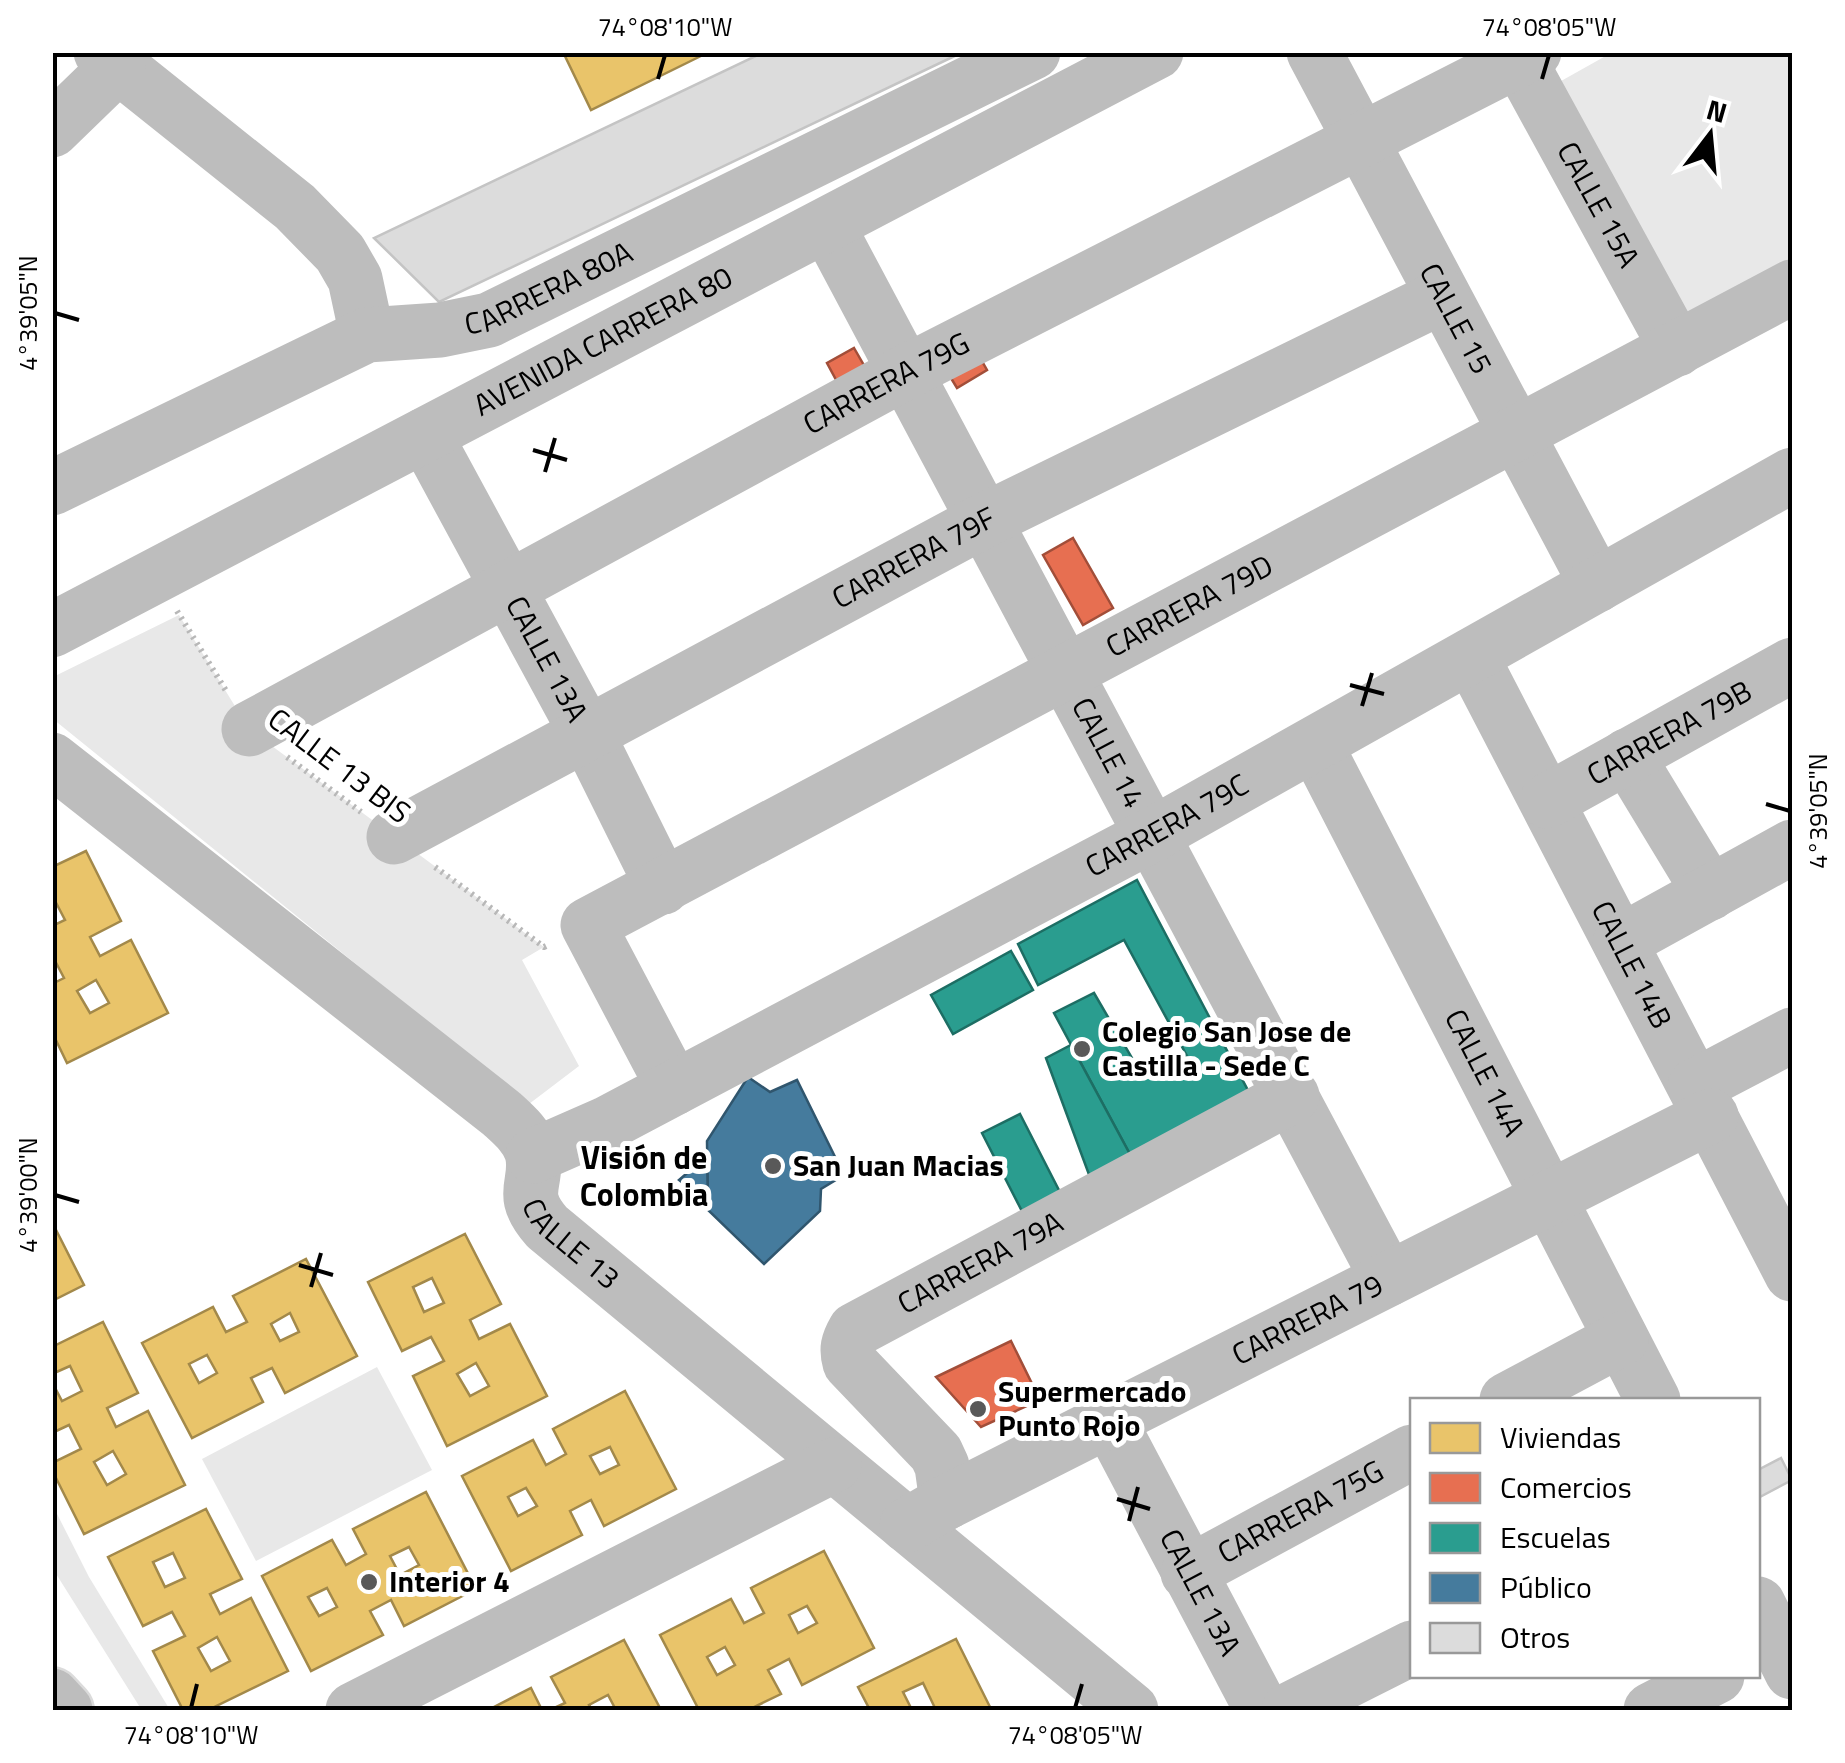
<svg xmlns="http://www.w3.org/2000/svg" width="1845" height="1763" viewBox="0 0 1845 1763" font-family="'Titillium Web',sans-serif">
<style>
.green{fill:#e8e8e8}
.homes{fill:#e9c46a;stroke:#a3894a;stroke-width:2.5;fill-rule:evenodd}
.shops{fill:#e76f51;stroke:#a24e39;stroke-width:2.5}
.schools{fill:#2a9d8f;stroke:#1d6e64;stroke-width:2.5}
.public{fill:#457b9d;stroke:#30566e;stroke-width:2.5}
.building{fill:#dcdcdc;stroke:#c4c4c4;stroke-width:2.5}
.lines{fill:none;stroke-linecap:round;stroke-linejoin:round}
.major-casing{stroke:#dbdbdb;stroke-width:60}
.path{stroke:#b8b8b8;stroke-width:6;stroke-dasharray:2.5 5;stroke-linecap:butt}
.minor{stroke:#bdbdbd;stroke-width:55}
.major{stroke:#bdbdbd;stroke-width:55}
.ticks{fill:none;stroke:#000;stroke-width:4}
.poi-dot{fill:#595959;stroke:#fff;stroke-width:4}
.labels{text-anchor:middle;stroke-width:10;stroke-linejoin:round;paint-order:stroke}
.street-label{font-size:30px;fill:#000;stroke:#fff}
.poi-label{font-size:30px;font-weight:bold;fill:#000;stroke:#fff;text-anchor:start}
.neighbourhood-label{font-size:32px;font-weight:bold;fill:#000;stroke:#fff}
.neatline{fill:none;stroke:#000;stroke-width:4}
.ticks-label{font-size:25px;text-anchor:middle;fill:#000}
</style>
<rect width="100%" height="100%" fill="#fff"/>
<!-- green -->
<g class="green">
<polygon points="1611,53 1792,53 1792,260 1679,324 1545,90"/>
<polygon points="179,615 249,729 544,947 522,960 579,1066 529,1104 53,719 53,677"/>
<polygon points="377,1367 432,1470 256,1561 202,1459"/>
<polygon points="52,1504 89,1577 170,1710 141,1709 53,1569"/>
</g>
<!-- homes -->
<g class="homes">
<polygon points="563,52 709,52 591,110"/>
<path d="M86 851 121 921 90 937 100 956 131 940 168 1013 67 1063 52 1032V984L64 978 52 955V926L65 920 52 895V867ZM96 980 109 1003 90 1013 77 991Z"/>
<polygon points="52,1222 84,1285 52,1301"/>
<path d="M465 1234 501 1304 470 1320 479 1339 510 1324 547 1396 447 1446 413 1376 444 1361 431 1337 402 1351 368 1282ZM432 1278 444 1303 424 1312 413 1287ZM476 1363 489 1386 470 1396 457 1374Z"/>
<path d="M306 1259 357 1356 285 1393 272 1368 251 1378 263 1402 192 1438 142 1343 213 1307 226 1332 247 1322 233 1296ZM290 1313 299 1332 280 1341 271 1324ZM207 1355 217 1373 199 1383 189 1364Z"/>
<path d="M103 1322 138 1393 107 1408 116 1427 148 1411 185 1485 84 1534 52 1470V1463L81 1449 69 1425 52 1433V1382L62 1401 82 1391 70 1366 52 1374V1347ZM113 1451 126 1474 107 1485 94 1462Z"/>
<path d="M625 1391 676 1489 604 1526 591 1500 570 1511 582 1535 511 1571 462 1476 533 1440 546 1465 566 1454 553 1429ZM610 1447 619 1465 600 1474 590 1456ZM526 1488 537 1506 518 1516 508 1497Z"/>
<path d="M426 1492 476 1589 404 1626 391 1600 370 1611 383 1635 311 1671 262 1576 332 1540 346 1565 366 1554 353 1529ZM409 1547 419 1565 400 1575 390 1556ZM327 1588 337 1607 319 1616 308 1597Z"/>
<path d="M206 1509 242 1579 210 1594 220 1614 251 1598 288 1671 208 1710H183L153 1651 185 1636 172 1612 143 1626 108 1557ZM173 1553 185 1578 165 1587 153 1562ZM217 1637 230 1661 211 1671 198 1648Z"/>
<path d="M824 1551 874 1648 802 1685 789 1659 768 1670 781 1694 748 1710H699L660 1635 731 1599 744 1623 764 1613 751 1588ZM807 1606 817 1623 798 1633 789 1615ZM725 1647 735 1665 717 1675 707 1657Z"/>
<polygon points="956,1639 991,1709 930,1710 935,1708 923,1683 903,1692 912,1710 870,1710 858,1687"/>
<polygon points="624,1640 661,1710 616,1710 608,1695 589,1705 592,1710 550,1710 565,1703 551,1677"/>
<polygon points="531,1688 542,1710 488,1710"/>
</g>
<!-- shops -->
<g class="shops">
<polygon points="974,347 987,370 957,388 943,365"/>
<polygon points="854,348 869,374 841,389 827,363"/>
<polygon points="1073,538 1113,608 1083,625 1043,555"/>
<polygon points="1011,1341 1040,1400 981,1427 936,1377"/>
</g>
<!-- schools -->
<g class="schools">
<polygon points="1137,880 1252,1098 1132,1158 1054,1013 1094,993 1143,1077 1187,1056 1124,940 1038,985 1018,944"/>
<polygon points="1011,951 1033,990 953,1034 931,995"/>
<polygon points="1071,1045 1132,1158 1091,1180 1046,1058"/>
<polygon points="1020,1114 1065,1202 1027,1221 982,1133"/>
</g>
<!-- public -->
<g class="public">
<polygon points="748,1077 770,1092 797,1080 844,1175 821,1189 820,1211 764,1264 708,1210 707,1141"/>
<polygon points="707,1156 708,1203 679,1180"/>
</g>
<!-- building -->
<g class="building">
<polygon points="764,52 963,52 439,302 374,238"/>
<polygon points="1781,1458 1792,1480 1758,1498 1758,1470"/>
</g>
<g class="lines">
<defs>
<polyline id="major" points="52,1696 65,1710"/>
</defs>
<!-- major casing -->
<use href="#major" class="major-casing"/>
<!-- path -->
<g class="path">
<polyline points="177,611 228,694"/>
<polyline points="287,757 361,812"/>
<polyline points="435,867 544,947 550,944"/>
</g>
<!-- minor -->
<g class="minor">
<polyline points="101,52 295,207 340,253 355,279 367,335"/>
<path id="s1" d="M1314 52 1597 585"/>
<path id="s2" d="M1519 60 1677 349"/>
<polyline points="52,130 118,66"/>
<path id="s3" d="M827 225 1388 1279"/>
<path id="s4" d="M425 435 587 734 663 887"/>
<path id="s5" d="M52 488 367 335 440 330 489 320 1033 52"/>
<path id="s6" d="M52 630 1156 52"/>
<path id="s7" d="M1471 656 1792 1274"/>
<path id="s8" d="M249 729 906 372 1534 52"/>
<path id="s9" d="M1315 744 1653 1400"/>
<polyline points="1627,756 1710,893"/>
<path id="s10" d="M52 760 502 1114C514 1125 527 1136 532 1152 540 1184 516 1192 547 1227L1131 1710"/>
<path id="s11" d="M1547 801 1792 665"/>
<path id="s12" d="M394 837 985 520 1443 296"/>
<polyline points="1620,942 1792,847"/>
<polyline points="1695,1086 1792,1035"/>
<path id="s13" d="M674 1088 588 925 1792 287"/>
<path id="s14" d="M533 1156 606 1124 1152 835 1792 475"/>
<polyline points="1507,1400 1621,1339"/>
<path id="s15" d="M1109 1420 1262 1710"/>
<path id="s16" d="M947 1502 942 1466 936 1453 850 1363C846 1349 848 1342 855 1330L1292 1096"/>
<path id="s17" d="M907 1525 947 1502 1711 1116"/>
<path id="s18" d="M1188 1573 1412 1452"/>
<polyline points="1758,1604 1792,1672"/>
<polyline points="353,1710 834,1465"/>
<polyline points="1289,1710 1412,1648"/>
<polyline points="1651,1710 1717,1676"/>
</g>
<!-- major -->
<use href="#major" class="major"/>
</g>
<!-- ticks -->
<path class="ticks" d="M658 79 665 55M1542 79 1549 55M55 313 79 320M533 450 567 460M545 472 555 438M1350 685 1384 694M1362 706 1372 673M1766 804 1790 811M55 1195 79 1202M299 1265 333 1275M311 1287 321 1253M1117 1499 1150 1509M1129 1521 1138 1487M191 1708 197 1684M1075 1708 1082 1684"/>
<!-- markers -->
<g class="poi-dot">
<circle cx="1082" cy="1049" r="10"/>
<circle cx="773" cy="1166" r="10"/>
<circle cx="978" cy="1409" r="10"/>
<circle cx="369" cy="1582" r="10"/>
</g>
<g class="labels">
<!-- street labels -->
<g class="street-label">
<text dy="10" stroke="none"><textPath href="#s2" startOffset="165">CALLE 15A</textPath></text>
<text dy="10" stroke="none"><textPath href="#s5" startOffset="540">CARRERA 80A</textPath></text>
<text dy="10" stroke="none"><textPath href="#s1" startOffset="302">CALLE 15</textPath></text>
<text dy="10" stroke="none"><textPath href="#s6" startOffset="622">AVENIDA CARRERA 80</textPath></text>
<text dy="10" stroke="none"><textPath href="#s8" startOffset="725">CARRERA 79G</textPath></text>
<text dy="10" stroke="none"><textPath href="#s12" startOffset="590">CARRERA 79F</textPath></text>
<text dy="10" stroke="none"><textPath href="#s13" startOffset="865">CARRERA 79D</textPath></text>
<text dy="10" stroke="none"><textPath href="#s4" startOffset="255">CALLE 13A</textPath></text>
<text dy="10" stroke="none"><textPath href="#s11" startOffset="140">CARRERA 79B</textPath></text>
<text dy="10" stroke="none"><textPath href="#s3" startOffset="598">CALLE 14</textPath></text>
<text transform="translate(339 766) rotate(37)" y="10">CALLE 13 BIS</text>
<text dy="10" stroke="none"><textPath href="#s14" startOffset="715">CARRERA 79C</textPath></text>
<text dy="10" stroke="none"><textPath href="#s7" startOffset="348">CALLE 14B</textPath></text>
<text dy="10" stroke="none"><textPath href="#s9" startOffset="370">CALLE 14A</textPath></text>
<text dy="10" stroke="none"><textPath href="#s10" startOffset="730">CALLE 13</textPath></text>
<text dy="10" stroke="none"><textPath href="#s16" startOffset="352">CARRERA 79A</textPath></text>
<text dy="10" stroke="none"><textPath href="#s17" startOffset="450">CARRERA 79</textPath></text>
<text dy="10" stroke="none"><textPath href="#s18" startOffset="128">CARRERA 75G</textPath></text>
<text dy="10" stroke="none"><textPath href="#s15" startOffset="195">CALLE 13A</textPath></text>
</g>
<!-- poi labels -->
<g class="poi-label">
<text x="1102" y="1042">Colegio San Jose de<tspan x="1102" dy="34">Castilla - Sede C</tspan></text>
<text x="793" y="1176">San Juan Macias</text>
<text x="998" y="1402">Supermercado<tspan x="998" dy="34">Punto Rojo</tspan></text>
<text x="389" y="1592">Interior 4</text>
</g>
<!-- neighbourhood labels -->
<g class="neighbourhood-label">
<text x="644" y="1169">Visión de<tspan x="644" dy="37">Colombia</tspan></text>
</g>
</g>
<!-- border -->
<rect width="1845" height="1763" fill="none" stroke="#ffffff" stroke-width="110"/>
<!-- legend -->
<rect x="1410" y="1398" width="350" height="280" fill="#ffffff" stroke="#999999" stroke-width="2.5"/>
<rect x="1430" y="1423" width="50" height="30" fill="#e9c46a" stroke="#999999" stroke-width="2.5"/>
<text x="1500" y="1448" font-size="30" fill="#000000">Viviendas</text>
<rect x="1430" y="1473" width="50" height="30" fill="#e76f51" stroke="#999999" stroke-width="2.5"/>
<text x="1500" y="1498" font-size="30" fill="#000000">Comercios</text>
<rect x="1430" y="1523" width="50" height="30" fill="#2a9d8f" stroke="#999999" stroke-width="2.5"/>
<text x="1500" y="1548" font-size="30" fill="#000000">Escuelas</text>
<rect x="1430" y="1573" width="50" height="30" fill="#457b9d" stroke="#999999" stroke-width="2.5"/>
<text x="1500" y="1598" font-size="30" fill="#000000">Público</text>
<rect x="1430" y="1623" width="50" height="30" fill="#dcdcdc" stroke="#999999" stroke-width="2.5"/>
<text x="1500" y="1648" font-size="30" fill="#000000">Otros</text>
<!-- north arrow -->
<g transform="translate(1710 135) rotate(16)" stroke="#ffffff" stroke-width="8" paint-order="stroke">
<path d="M0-8L18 38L0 25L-18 38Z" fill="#000000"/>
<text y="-15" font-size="28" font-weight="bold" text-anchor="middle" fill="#000000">N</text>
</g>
<rect x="55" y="55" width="1735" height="1653" class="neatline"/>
<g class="ticks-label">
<text x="665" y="36">74°08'10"W</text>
<text x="1549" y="36">74°08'05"W</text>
<text transform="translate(28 313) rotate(-90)" y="9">4°39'05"N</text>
<text transform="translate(1818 811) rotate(-90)" y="9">4°39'05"N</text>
<text transform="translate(28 1195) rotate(-90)" y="9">4°39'00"N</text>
<text x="191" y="1744">74°08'10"W</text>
<text x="1075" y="1744">74°08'05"W</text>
</g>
</svg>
